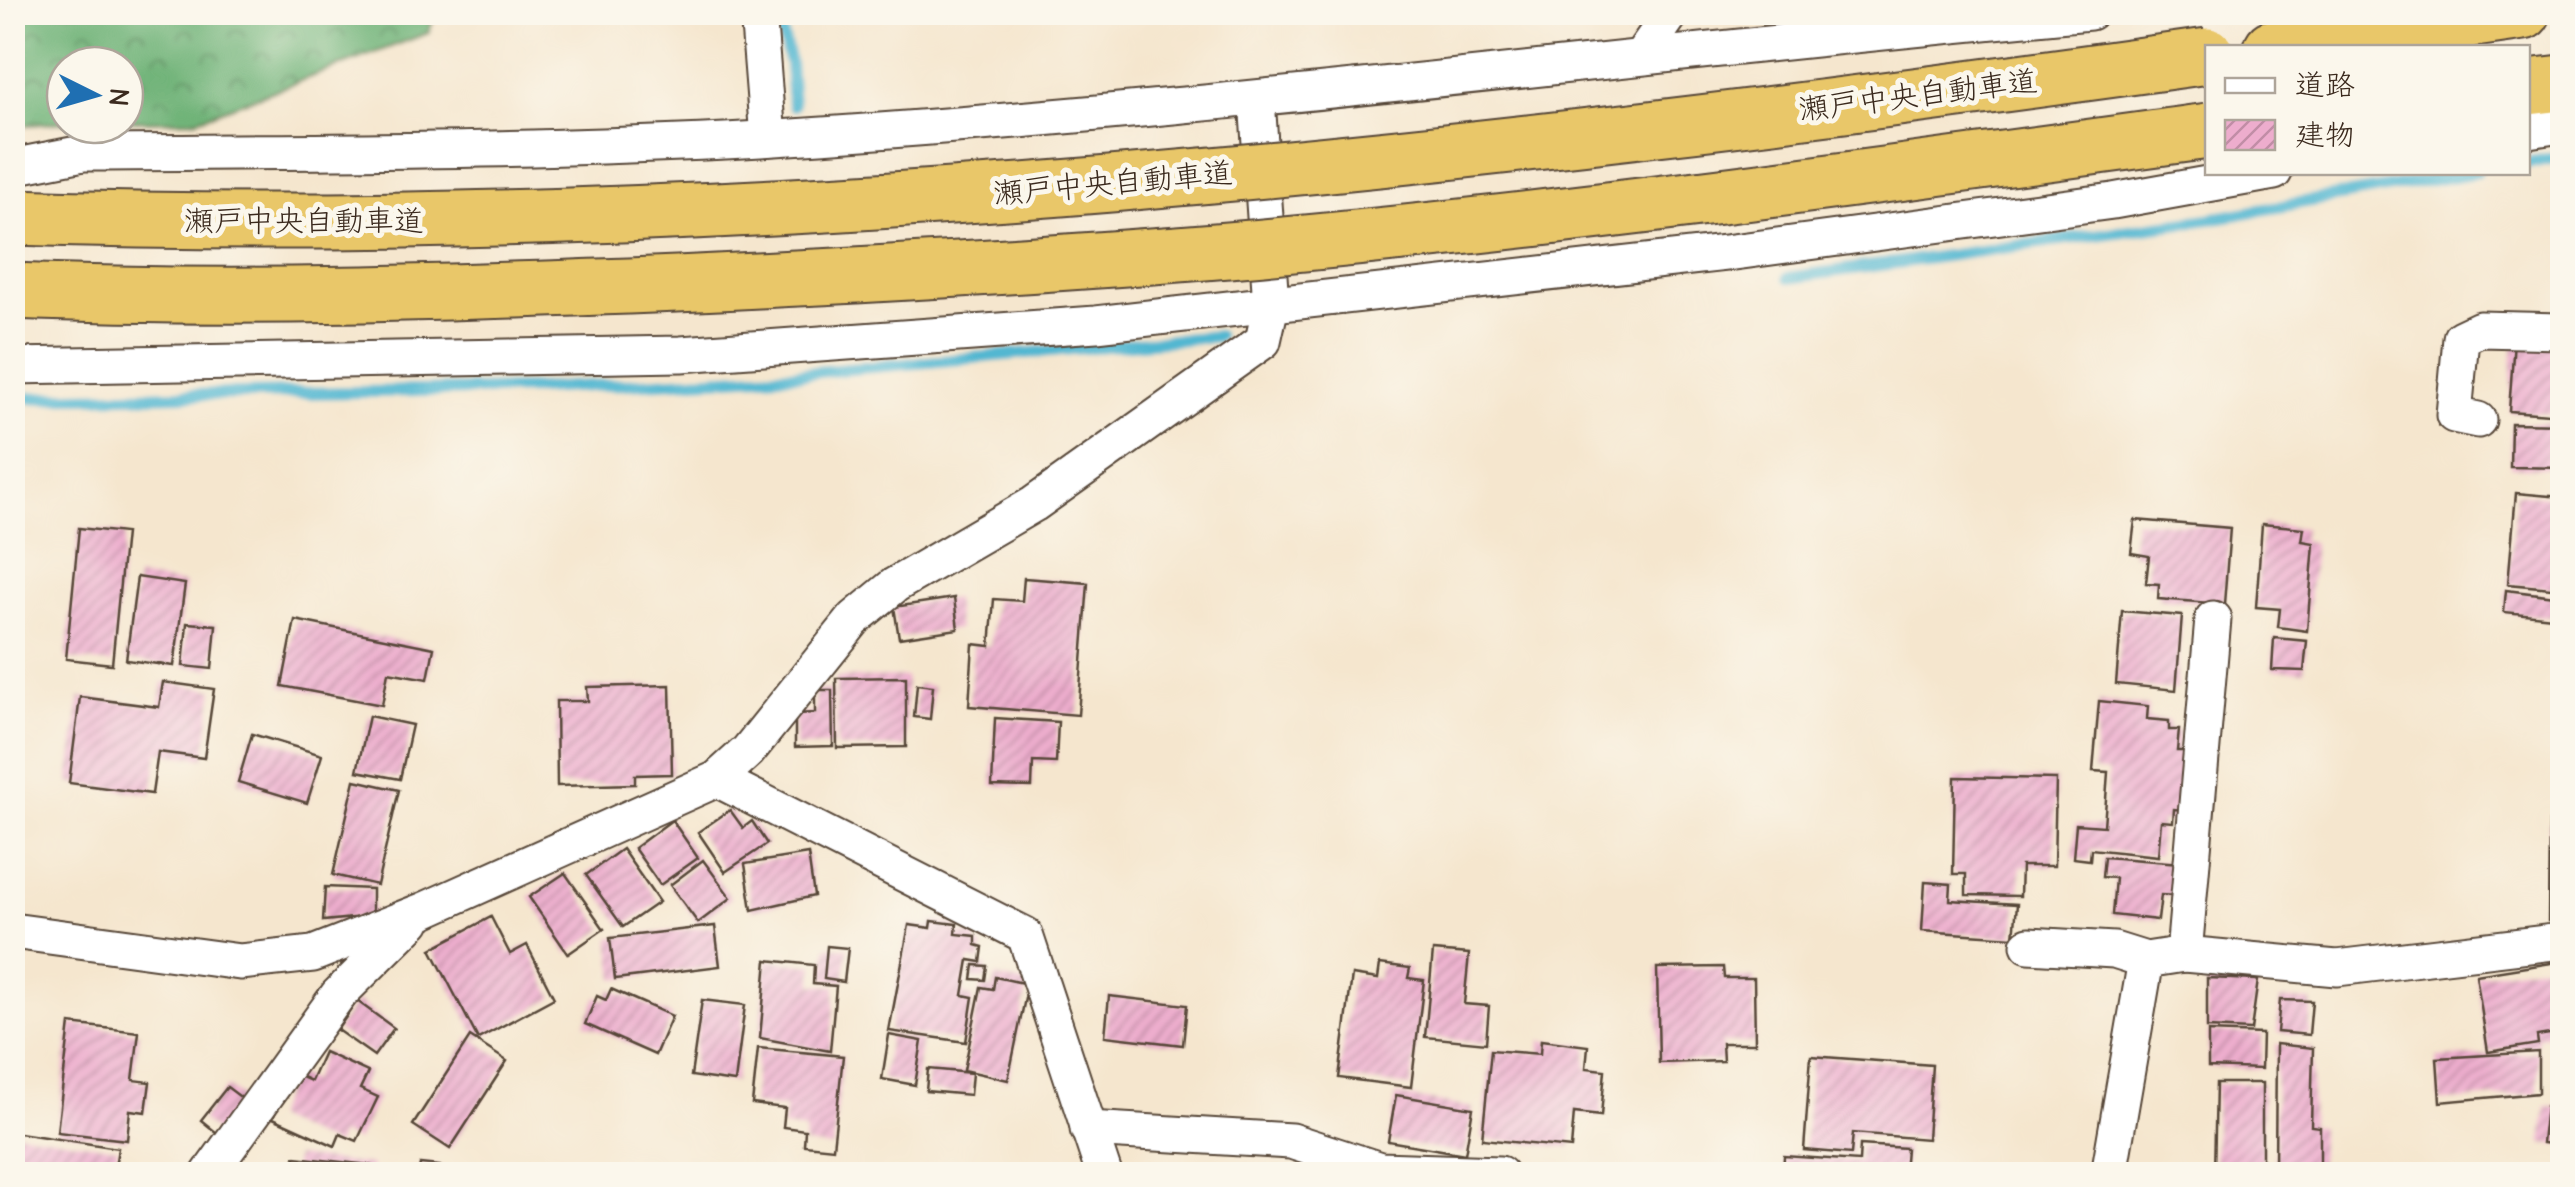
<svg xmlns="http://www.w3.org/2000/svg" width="2575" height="1187" viewBox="0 0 2575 1187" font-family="'Comic Neue','Klee One',sans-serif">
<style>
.forest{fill:url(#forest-crowns);stroke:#566e4b;stroke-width:2.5}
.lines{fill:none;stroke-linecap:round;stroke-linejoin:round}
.stream{stroke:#52b7d1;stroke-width:12}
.building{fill:url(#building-hatch)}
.minor-casing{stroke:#574638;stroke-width:39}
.motorway-casing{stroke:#574638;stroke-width:59}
.minor{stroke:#fff;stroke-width:35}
.motorway{stroke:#e9c769;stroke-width:55}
.motorway-bridge-casing{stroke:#574638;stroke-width:59;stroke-linecap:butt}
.motorway-bridge{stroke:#e9c769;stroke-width:55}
.labels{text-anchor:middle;stroke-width:10;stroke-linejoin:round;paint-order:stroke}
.street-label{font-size:30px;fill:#3b2a1e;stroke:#fbf7ec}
</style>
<defs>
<pattern id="forest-crowns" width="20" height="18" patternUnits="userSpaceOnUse" patternTransform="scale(2.5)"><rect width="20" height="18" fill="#70b378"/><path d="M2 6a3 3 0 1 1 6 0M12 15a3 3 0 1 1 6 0" fill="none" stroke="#5d9262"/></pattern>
<pattern id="building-hatch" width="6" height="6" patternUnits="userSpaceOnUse" patternTransform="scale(2.5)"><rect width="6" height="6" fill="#edadcd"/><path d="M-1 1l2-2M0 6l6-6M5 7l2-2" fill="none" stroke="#c18da6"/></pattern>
</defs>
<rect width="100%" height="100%" fill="#fbf7ec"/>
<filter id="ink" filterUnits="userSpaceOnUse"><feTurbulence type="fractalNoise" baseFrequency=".01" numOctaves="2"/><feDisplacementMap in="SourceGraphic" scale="20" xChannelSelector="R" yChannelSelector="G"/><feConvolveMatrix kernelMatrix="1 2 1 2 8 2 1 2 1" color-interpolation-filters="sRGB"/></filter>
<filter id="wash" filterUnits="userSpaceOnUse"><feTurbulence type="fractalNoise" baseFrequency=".0048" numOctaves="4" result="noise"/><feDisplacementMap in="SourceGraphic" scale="40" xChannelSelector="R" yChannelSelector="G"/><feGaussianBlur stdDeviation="2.25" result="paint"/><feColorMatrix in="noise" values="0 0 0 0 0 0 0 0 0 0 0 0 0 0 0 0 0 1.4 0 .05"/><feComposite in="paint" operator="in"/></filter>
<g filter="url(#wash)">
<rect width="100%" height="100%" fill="#f5e6ce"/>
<!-- forest -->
<polygon class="forest" points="13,12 436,12 436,13 428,33 195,120 125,121 125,65 65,65 65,122 13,126"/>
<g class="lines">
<!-- stream -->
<g class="stream">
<polyline points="777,12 790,63 793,105"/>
<polyline points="2528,163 2562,156"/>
<polyline points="1788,278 2209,219 2476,172"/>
<polyline points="12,398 539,389 794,374 1217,336"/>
</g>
</g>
<g id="blocks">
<!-- building -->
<g class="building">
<polygon points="2514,340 2562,344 2562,415 2509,411"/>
<polygon points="2511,423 2562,424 2562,468 2510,467"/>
<polygon points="2516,493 2562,497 2562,589 2508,584"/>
<polygon points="2135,520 2230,528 2224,604 2158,599 2159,584 2146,583 2149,556 2131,553"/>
<polygon points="2262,524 2304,528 2302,541 2314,543 2307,631 2278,627 2280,609 2256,607"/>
<polygon points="79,528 125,533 112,664 66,659"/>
<polygon points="137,577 185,584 174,666 126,660"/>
<polygon points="1024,578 1088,583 1078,715 969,706 973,644 990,646 994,599 1022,601"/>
<polygon points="2506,590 2562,597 2562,618 2504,612"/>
<polygon points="954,598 958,629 899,638 894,607"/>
<polygon points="2122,611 2182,616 2176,690 2116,684"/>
<polygon points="295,620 434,648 428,679 388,672 382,705 282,686"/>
<polygon points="187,623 216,625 212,669 183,666"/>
<polygon points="2274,638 2307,641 2304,671 2272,670"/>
<polygon points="906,677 906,747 837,748 836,678"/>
<polygon points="163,682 214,689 204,758 158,752 152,794 69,783 80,697 159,707"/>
<polygon points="917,684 933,686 930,719 914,717"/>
<polygon points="670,685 672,774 635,775 635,784 557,786 556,701 588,701 587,687"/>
<polygon points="815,690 832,690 833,746 795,747 795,714 815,713"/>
<polygon points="2099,701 2148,706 2147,719 2169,721 2169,730 2179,730 2177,751 2189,751 2184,810 2174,809 2173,822 2161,821 2158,856 2091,849 2090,860 2073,858 2076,824 2104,826 2108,772 2093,771"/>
<polygon points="369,716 412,725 400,779 357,771"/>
<polygon points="995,718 1058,722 1056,763 1033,762 1032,787 992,786"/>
<polygon points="252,734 322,755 307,803 238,782"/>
<polygon points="1955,777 2056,779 2054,866 2021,866 2020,896 1966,895 1966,874 1953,874"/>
<polygon points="355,780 399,790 377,885 333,875"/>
<polygon points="730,810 743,828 752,821 767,844 725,872 698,832"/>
<polygon points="672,820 698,858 660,885 634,848"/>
<polygon points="2549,822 2562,823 2562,922 2548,921"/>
<polygon points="622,849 659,902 623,927 586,875"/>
<polygon points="808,854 814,896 752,910 745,864"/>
<polygon points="2104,857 2180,863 2178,896 2161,895 2158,920 2112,915 2115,878 2102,877"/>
<polygon points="703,860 731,898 698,923 670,885"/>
<polygon points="565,873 604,929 568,954 529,897"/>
<polygon points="1925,882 1951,884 1950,900 2017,904 2014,937 1922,931"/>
<polygon points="325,887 372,889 372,916 323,921"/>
<polygon points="491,917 510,954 527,945 554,998 478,1039 431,949"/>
<polygon points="932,921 957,924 956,934 976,936 976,945 983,947 981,962 969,960 963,995 973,997 966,1042 889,1031 909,925 931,928"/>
<polygon points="715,926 720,966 615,979 610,938"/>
<polygon points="827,946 848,948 844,982 824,979"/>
<polygon points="1433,951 1469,954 1464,1004 1489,1006 1486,1043 1425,1037"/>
<polygon points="767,960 814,965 813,984 836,986 830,1051 760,1038"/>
<polygon points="2558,962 2562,1032 2537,1036 2538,1044 2488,1052 2476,975"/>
<polygon points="1380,964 1410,968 1408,978 1424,980 1411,1087 1339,1078 1352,975 1378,979"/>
<polygon points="974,965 987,966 985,980 972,979"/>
<polygon points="1723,967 1724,978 1754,978 1755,1043 1722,1043 1723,1061 1659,1063 1657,968"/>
<polygon points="995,977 1028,984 1008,1080 964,1070 981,987 993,989"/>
<polygon points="2207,978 2258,980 2251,1030 2207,1028"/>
<polygon points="611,989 672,1016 655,1055 585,1024 597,996 606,1000"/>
<polygon points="1109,996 1187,1005 1183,1045 1105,1036"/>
<polygon points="702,1000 745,1005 735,1082 691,1076"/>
<polygon points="2280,1000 2312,1001 2309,1035 2277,1032"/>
<polygon points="357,1001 394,1028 374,1056 337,1030"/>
<polygon points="70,1024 139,1032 133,1080 150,1082 146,1112 130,1110 127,1140 57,1132"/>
<polygon points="2208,1032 2262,1034 2261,1069 2208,1067"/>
<polygon points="889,1035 922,1041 915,1085 882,1079"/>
<polygon points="470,1037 507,1061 450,1149 413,1125"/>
<polygon points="1541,1040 1588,1046 1586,1068 1605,1070 1601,1116 1574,1113 1571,1148 1482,1139 1491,1050 1540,1054"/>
<polygon points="2276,1044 2313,1048 2311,1126 2320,1127 2320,1171 2275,1170"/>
<polygon points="758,1048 843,1056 833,1148 804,1145 805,1130 783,1127 785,1108 752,1104"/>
<polygon points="324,1052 368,1072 360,1089 378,1097 357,1141 340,1134 335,1146 273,1118 293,1073 311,1081"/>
<polygon points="2538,1052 2538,1093 2440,1102 2437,1058"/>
<polygon points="1811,1056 1932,1065 1927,1139 1853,1133 1851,1154 1804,1150"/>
<polygon points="928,1069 972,1073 970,1095 926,1091"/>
<polygon points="2216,1083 2262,1083 2262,1174 2214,1174"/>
<polygon points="227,1087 243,1099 217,1133 201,1120"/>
<polygon points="1396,1095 1473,1108 1465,1154 1388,1141"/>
<polygon points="2546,1106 2562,1107 2562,1145 2542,1143"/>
<polygon points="12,1132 118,1148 114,1174 12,1174"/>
<polygon points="1860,1145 1906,1148 1904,1174 1783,1174 1784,1156 1859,1161"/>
<polygon points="295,1157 371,1165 370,1174 293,1174"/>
<polygon points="420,1164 440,1166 439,1174 418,1174"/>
</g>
</g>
</g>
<g filter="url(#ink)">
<use href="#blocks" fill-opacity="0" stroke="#574638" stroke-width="2.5"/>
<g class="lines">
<defs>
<g id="minor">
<polyline points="758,12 768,138"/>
<polyline points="1642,55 1672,12"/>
<polyline points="2528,130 2562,125"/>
<path d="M12 167 83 153C309 151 535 152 760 139 1205 112 1647 52 2090 12"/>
<polyline points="12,366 681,354 1096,324 1726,253 2113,201 2274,172"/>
<polyline points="2478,420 2454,415 2461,338 2480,329 2562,331"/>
<polyline points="717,779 1025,935 1104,1174"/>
<polyline points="12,931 240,962 313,954 425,910 717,779 748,751 855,618 895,585 1034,504 1263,341 1271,305 1257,99"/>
<polyline points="2029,945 2114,950 2146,960"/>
<polyline points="2184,954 2213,619"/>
<polyline points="1088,1129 1291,1141 1380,1170 1500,1174"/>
<polyline points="209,1174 338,995 413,921"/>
<polyline points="2109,1174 2146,960 2184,954 2337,968 2562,941"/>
</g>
<g id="motorway">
<polyline points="2272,48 2523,12"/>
<polyline points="2528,87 2562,83"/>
</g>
</defs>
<!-- minor casing -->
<use href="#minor" class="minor-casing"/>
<!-- motorway casing -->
<use href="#motorway" class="motorway-casing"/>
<!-- minor -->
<use href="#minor" class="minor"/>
<!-- motorway -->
<use href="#motorway" class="motorway"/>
<defs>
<g id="motorway-bridge">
<path d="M12 217C747 241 1481 158 2208 56"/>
<path d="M12 291C234 300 455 293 677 284 865 275 1053 265 1240 249 1564 220 1886 175 2208 131"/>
</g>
</defs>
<!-- motorway-bridge casing -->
<use href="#motorway-bridge" class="motorway-bridge-casing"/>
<!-- motorway-bridge -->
<use href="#motorway-bridge" class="motorway-bridge"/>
</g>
</g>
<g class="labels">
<!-- street labels -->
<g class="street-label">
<text transform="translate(1918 95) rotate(-7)" y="10">瀬戸中央自動車道</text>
<text transform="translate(1113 183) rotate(-5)" y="10">瀬戸中央自動車道</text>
<text x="304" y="231">瀬戸中央自動車道</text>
</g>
</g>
<!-- margin -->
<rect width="2575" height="1187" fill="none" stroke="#fbf7ec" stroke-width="50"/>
<!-- legend -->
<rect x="2205" y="45" width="325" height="130" fill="#fbf7ec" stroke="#aea59a" stroke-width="2.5"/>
<rect x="2225" y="78" width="50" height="15" fill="#ffffff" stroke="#aea59a" stroke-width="2.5"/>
<text x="2295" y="95" font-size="30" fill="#3b2a1e">道路</text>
<rect x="2225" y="120" width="50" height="30" fill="url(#building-hatch)" stroke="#aea59a" stroke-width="2.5"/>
<text x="2295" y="145" font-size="30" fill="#3b2a1e">建物</text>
<!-- north arrow -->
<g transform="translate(95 95) rotate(95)"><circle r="48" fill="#fbf7ec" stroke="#aea59a" stroke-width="2.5"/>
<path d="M0-8L18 38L0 25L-18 38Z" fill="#1f6fb2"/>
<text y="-15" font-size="28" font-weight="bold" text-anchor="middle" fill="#3b2a1e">N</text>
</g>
</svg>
